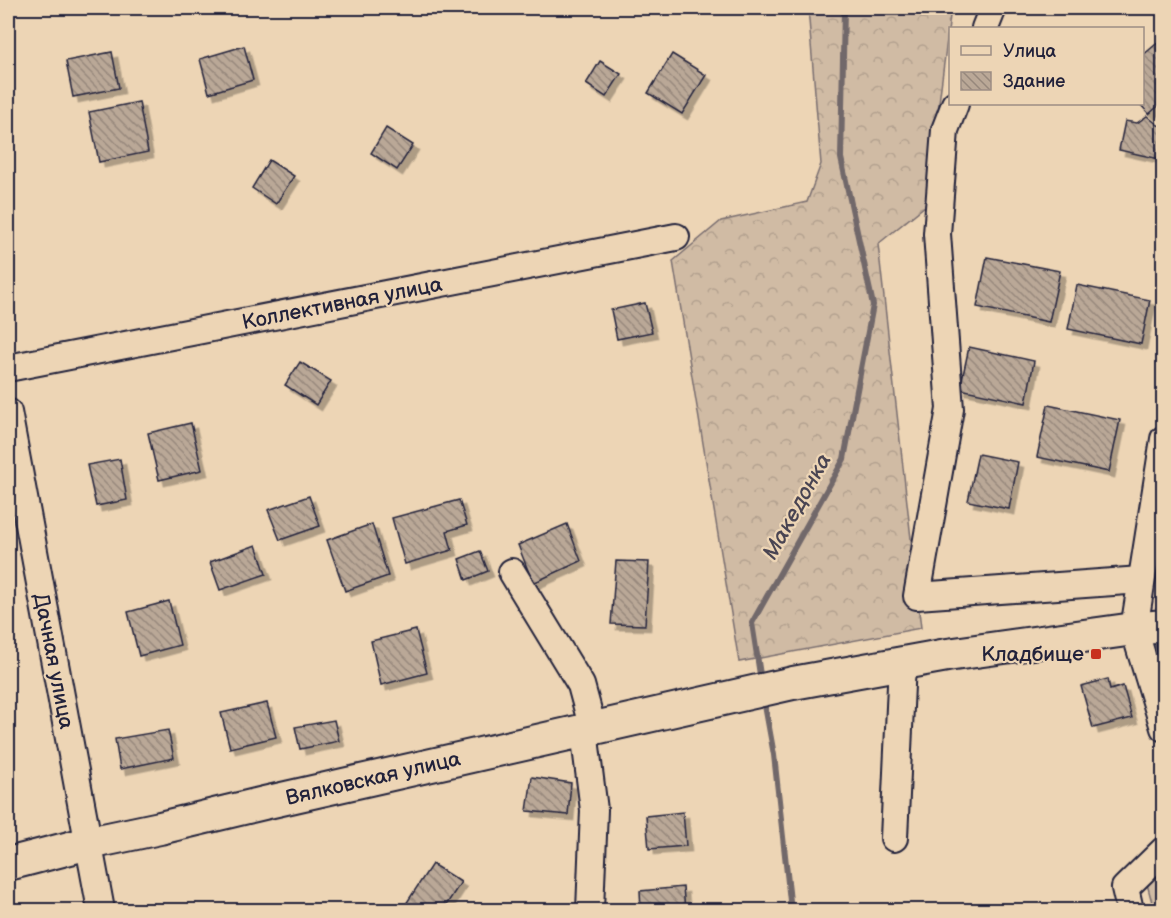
<svg xmlns="http://www.w3.org/2000/svg" width="1171" height="918" viewBox="0 0 1171 918" font-family="'Balsamiq Sans',sans-serif">
<style>
.forest{fill:url(#forest-crowns);stroke:#796e70;stroke-width:1.5}
.lines{fill:none;stroke-linecap:round;stroke-linejoin:round}
.stream{stroke:#71676a;stroke-width:6}
.building{fill:url(#building-back-hatch);stroke:#22223b;stroke-width:1.5;filter:url(#shadow)}
.minor-casing{stroke:#22223b;stroke-width:30}
.major-casing{stroke:#22223b;stroke-width:36}
.minor{stroke:#edd5b5;stroke-width:26}
.major{stroke:#edd5b5;stroke-width:32}
.poi-dot{fill:#c8321e;stroke:#edd5b5;stroke-width:2}
.labels{text-anchor:middle;stroke-width:4.5;stroke-linejoin:round;paint-order:stroke}
.street-label{font-size:21px;fill:#22223b;stroke:#edd5b5}
.poi-label{font-size:21px;fill:#22223b;stroke:#edd5b5;text-anchor:end}
.water-label{font-size:22px;font-style:italic;fill:#494452;stroke:#edd5b5}
</style>
<defs>
<pattern id="forest-crowns" width="20" height="18" patternUnits="userSpaceOnUse" patternTransform="scale(1.5)"><rect width="20" height="18" fill="#d0bba4"/><path d="M2 6a3 3 0 1 1 6 0M12 15a3 3 0 1 1 6 0" fill="none" stroke="#b2a08e"/></pattern>
<pattern id="building-back-hatch" width="6" height="6" patternUnits="userSpaceOnUse" patternTransform="scale(1.5)"><rect width="6" height="6" fill="#baa897"/><path d="M-1 5l2 2M0 0l6 6M5-1l2 2" fill="none" stroke="#97887c"/></pattern>
<filter id="shadow"><feDropShadow dx="5.5" dy="5.5" stdDeviation="0" flood-color="#0004"/></filter>
</defs>
<rect width="100%" height="100%" fill="#edd5b5"/>
<filter id="ink" filterUnits="userSpaceOnUse"><feTurbulence type="fractalNoise" baseFrequency=".0167" numOctaves="2"/><feDisplacementMap in="SourceGraphic" scale="12" xChannelSelector="R" yChannelSelector="G"/><feConvolveMatrix kernelMatrix="1 2 1 2 8 2 1 2 1" color-interpolation-filters="sRGB"/></filter>
<g filter="url(#ink)">
<!-- forest -->
<g class="forest">
<polygon points="808,8 951,8 926,205 878,244 921,628 739,662 673,261 721,221 807,202 821,164"/>
<polygon points="1163,636 1163,688 1146,637"/>
<polygon points="1163,867 1163,910 1154,910 1147,884"/>
</g>
<g class="lines">
<!-- stream -->
<g class="stream">
<polyline points="761,681 752,623 844,459 873,305 841,158 844,8"/>
<polyline points="764,700 774,755 791,910"/>
</g>
</g>
<!-- building -->
<g class="building">
<polygon points="1162,39 1164,41 1164,101 1149,114 1140,104 1142,104 1142,56"/>
<polygon points="244,46 253,80 209,93 200,59"/>
<polygon points="112,52 119,88 73,97 66,61"/>
<polygon points="672,54 706,75 682,114 648,93"/>
<polygon points="600,61 621,74 606,97 586,84"/>
<polygon points="139,102 148,152 99,162 89,112"/>
<polygon points="1147,116 1158,125 1164,126 1164,160 1119,150 1125,121 1137,123"/>
<polygon points="386,128 413,145 397,170 371,153"/>
<polygon points="269,160 294,176 276,204 252,188"/>
<polygon points="987,257 1060,271 1049,322 977,307"/>
<polygon points="1077,285 1150,300 1141,344 1068,329"/>
<polygon points="645,303 652,332 617,339 611,310"/>
<polygon points="969,347 1034,361 1026,403 960,389"/>
<polygon points="300,362 331,381 316,405 285,385"/>
<polygon points="1048,405 1120,420 1109,472 1037,457"/>
<polygon points="191,423 202,470 159,480 148,433"/>
<polygon points="978,454 1018,462 1009,509 968,501"/>
<polygon points="120,459 127,500 96,506 87,465"/>
<polygon points="309,496 320,526 280,540 268,510"/>
<polygon points="459,500 467,525 447,531 452,550 405,564 392,518"/>
<polygon points="372,524 388,576 345,591 327,540"/>
<polygon points="567,524 581,561 533,583 518,545"/>
<polygon points="256,545 266,574 220,590 210,562"/>
<polygon points="480,551 488,571 466,580 459,559"/>
<polygon points="616,561 649,562 645,625 611,624"/>
<polygon points="169,601 180,645 139,656 128,612"/>
<polygon points="416,630 427,673 381,685 371,641"/>
<polygon points="1108,679 1110,690 1123,686 1132,718 1093,728 1081,686"/>
<polygon points="267,703 276,737 230,748 221,713"/>
<polygon points="334,720 339,741 300,749 295,727"/>
<polygon points="168,730 174,758 120,769 115,739"/>
<polygon points="532,777 571,783 568,815 527,811"/>
<polygon points="683,812 686,846 649,849 646,816"/>
<polygon points="432,864 461,882 443,910 409,910 404,907"/>
<polygon points="683,887 685,910 641,910 640,891"/>
</g>
<g class="lines">
<defs>
<g id="minor">
<polyline points="985,28 993,8"/>
<polyline points="955,104 945,130 937,234 950,409 917,596 1141,580"/>
<polyline points="8,368 676,237"/>
<polyline points="8,412 101,910"/>
<polyline points="1164,439 1134,629 1164,728"/>
<polyline points="512,572 581,685 593,729"/>
<polyline points="584,731 594,810 590,910"/>
<polyline points="894,838 902,663"/>
<polyline points="1130,910 1125,888 1164,850"/>
</g>
<polyline id="major" points="8,864 89,843 160,828 264,803 793,683 947,655 1134,629 1164,626"/>
</defs>
<!-- minor casing -->
<use href="#minor" class="minor-casing"/>
<!-- major casing -->
<use href="#major" class="major-casing"/>
<!-- minor -->
<use href="#minor" class="minor"/>
<!-- major -->
<use href="#major" class="major"/>
</g>
</g>
<!-- markers -->
<rect class="poi-dot" x="1090" y="648" width="12" height="12" rx="3"/>
<g class="labels">
<!-- street labels -->
<g class="street-label">
<text transform="translate(342 303) rotate(-11)" y="7">Коллективная улица</text>
<text transform="translate(54 661) rotate(79)" y="7">Дачная улица</text>
<text transform="translate(373 778) rotate(-13)" y="7">Вялковская улица</text>
</g>
<!-- poi labels -->
<g class="poi-label">
<text x="1084" y="661">Кладбище</text>
</g>
<!-- water labels -->
<g class="water-label">
<text transform="translate(796 506) rotate(-61)" y="8">Македонка</text>
</g>
</g>
<!-- margin -->
<rect width="1171" height="918" fill="none" stroke="#edd5b5" stroke-width="30"/>
<rect x="15" y="15" width="1141" height="888" fill="none" stroke="#22223b" stroke-width="2" filter="url(#ink)"/>
<!-- legend -->
<rect x="949" y="27" width="195" height="78" fill="#edd5b5" stroke="#9c8d84" stroke-width="1.5"/>
<rect x="961" y="46" width="30" height="9" fill="#edd5b5" stroke="#9c8d84" stroke-width="1.5"/>
<text x="1003" y="57" font-size="18" fill="#22223b">Улица</text>
<rect x="961" y="72" width="30" height="18" fill="url(#building-back-hatch)" stroke="#9c8d84" stroke-width="1.5"/>
<text x="1003" y="87" font-size="18" fill="#22223b">Здание</text>
</svg>
